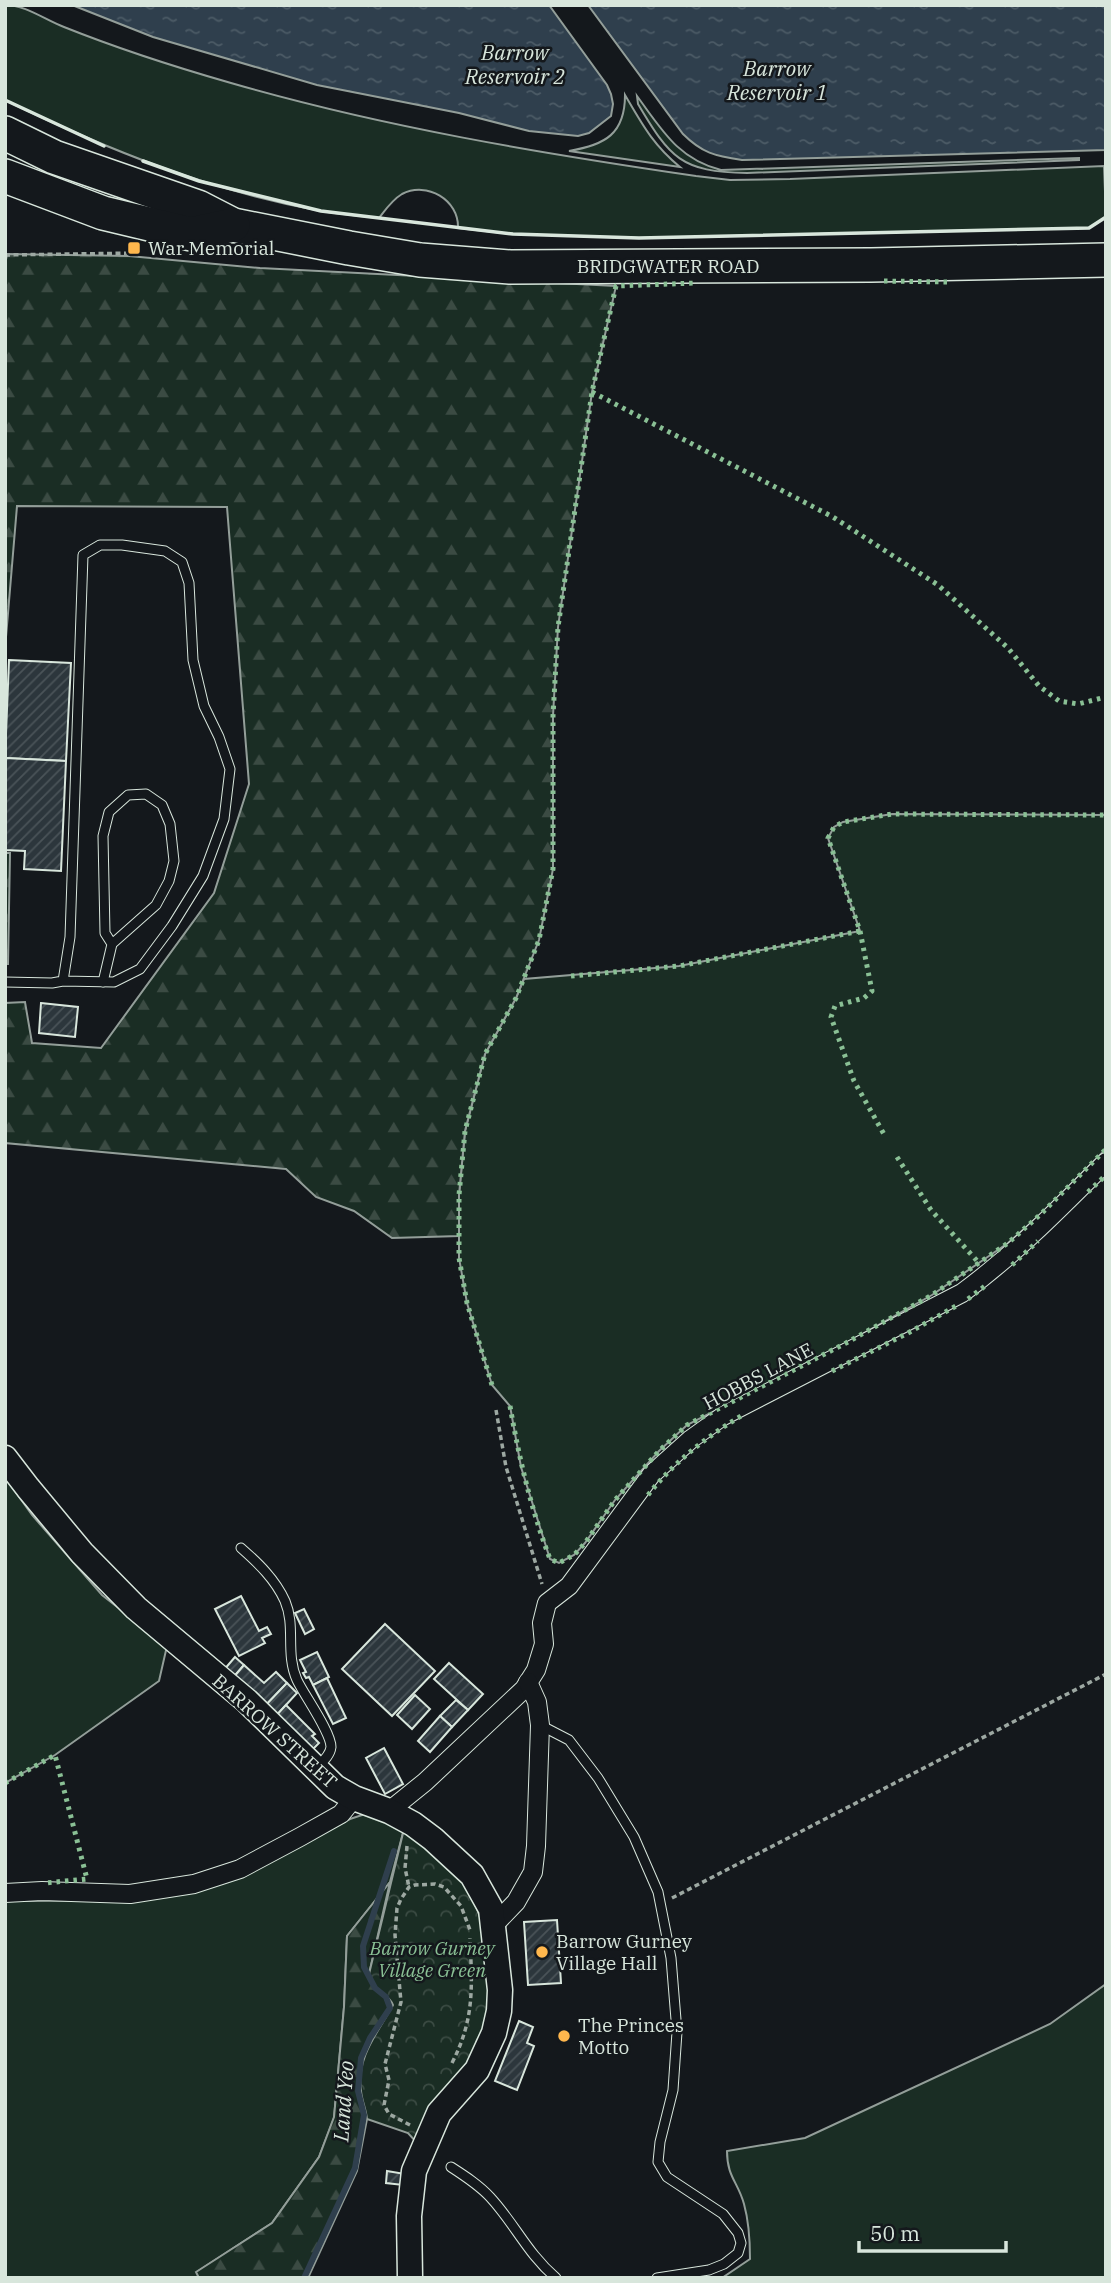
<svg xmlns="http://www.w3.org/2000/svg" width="1111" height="2283" viewBox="0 0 1111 2283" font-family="'IBM Plex Serif',serif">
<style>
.green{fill:#1a2d24;stroke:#939e99;stroke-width:2}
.forest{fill:url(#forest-firs);stroke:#939e99;stroke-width:2}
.park{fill:url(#park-crowns);stroke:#939e99;stroke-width:2}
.water{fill:url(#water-ripples);stroke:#939e99;stroke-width:2}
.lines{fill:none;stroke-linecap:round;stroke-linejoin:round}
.stream{stroke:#2f3f4d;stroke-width:6}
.building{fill:url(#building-hatch);stroke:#d8e6dc;stroke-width:2}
.lane-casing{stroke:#d8e6dc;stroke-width:11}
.street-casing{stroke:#d8e6dc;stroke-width:20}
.secondary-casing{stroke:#d8e6dc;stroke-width:27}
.highway-casing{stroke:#d8e6dc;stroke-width:36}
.path{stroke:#9da8a2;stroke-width:3.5;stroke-dasharray:5 3.5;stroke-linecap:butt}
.lane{stroke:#14181c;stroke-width:9}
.street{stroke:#14181c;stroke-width:18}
.secondary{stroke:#14181c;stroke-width:24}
.highway{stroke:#14181c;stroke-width:33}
.hedge{stroke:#8ac095;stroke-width:5;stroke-dasharray:3.5 5;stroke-linecap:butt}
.wall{stroke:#d8e6dc;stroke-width:3.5}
.poi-dot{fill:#ffb74d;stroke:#14181c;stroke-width:2.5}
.labels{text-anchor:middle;stroke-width:5;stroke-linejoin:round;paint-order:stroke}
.poi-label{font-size:19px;fill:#d8e6dc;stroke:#14181c;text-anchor:start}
.street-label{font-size:19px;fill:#d8e6dc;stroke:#14181c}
.park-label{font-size:19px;font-style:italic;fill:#8ac095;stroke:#14181c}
.water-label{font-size:21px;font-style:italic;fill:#d8e6dc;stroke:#14181c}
</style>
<defs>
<pattern id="forest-firs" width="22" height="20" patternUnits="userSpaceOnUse" patternTransform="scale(1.75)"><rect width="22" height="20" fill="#1a2d24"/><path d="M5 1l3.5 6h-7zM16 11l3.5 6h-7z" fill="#3b4b43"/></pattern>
<pattern id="park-crowns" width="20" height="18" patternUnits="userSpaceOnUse" patternTransform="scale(1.75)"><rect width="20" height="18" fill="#1a2d24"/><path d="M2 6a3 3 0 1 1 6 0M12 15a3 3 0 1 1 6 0" fill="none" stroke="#3b4b43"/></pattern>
<pattern id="water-ripples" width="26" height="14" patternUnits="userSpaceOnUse" patternTransform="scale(1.75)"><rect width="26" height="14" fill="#2f3f4d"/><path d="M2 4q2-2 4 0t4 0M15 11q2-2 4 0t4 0" fill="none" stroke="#4c5b66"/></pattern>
<pattern id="building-hatch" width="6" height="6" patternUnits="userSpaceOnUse" patternTransform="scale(1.75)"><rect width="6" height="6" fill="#2c363c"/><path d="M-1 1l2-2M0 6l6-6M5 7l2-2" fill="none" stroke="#4a5358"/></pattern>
</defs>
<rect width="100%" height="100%" fill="#14181c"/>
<!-- green -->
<g class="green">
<path d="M5 5C26 5 45 20 64 27 119 49 175 67 231 83 383 127 539 153 696 176L730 180 790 179 1104 166 1106 217 1089 228 639 238 513 234 458 228C459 200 427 181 402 194 392 200 386 209 379 218 360 216 340 214 321 211 210 191 106 149 5 100Z"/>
<path d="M625 95C642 124 653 145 680 167L569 151C605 145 625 134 625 95Z"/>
<path d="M637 96C662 130 678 159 721 170L1079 158V160L747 173C681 172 670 158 638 104Z"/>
<polygon points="892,814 1106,815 1106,1149 1041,1214 1008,1243 932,1295 846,1343 687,1425 659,1451 615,1500 585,1543 574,1555 559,1563 550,1559 521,1467 510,1406 492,1385 467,1303 459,1258 459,1195 465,1131 485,1054 516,998 524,979 679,966 860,931 828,838 834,827 843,822"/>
<polygon points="5,1477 32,1515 102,1595 167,1646 159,1681 55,1755 5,1783"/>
<polygon points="365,1814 404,1829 390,1882 347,1936 344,2007 334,2118 319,2157 272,2223 197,2272 199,2278 5,2278 5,1901 131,1900 289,1850 350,1819"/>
<path d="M1106 1984V2278H722L750 2259C750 2240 749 2222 744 2204 738 2182 727 2177 727 2151L805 2138 1050 2024Z"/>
</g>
<!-- forest -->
<g class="forest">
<polygon points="7,254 129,256 260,268 616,286 592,392 558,627 553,716 553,869 539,940 516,998 485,1054 465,1131 459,1195 459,1236 392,1238 354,1211 316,1197 286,1169 5,1143 5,1003 25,1002 32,1043 101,1048 214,893 249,784 227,507 17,506 5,649 5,265"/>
<polygon points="5,853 10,853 8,964 5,964"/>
<polygon points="390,1882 369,1974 384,1996 391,1999 393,2005 379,2025 361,2091 367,2119 357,2171 308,2278 199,2278 196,2272 272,2223 319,2157 334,2117 344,2007 347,1936"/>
</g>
<!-- park -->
<path class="park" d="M404 1829C468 1872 489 1909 489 1986 489 2007 488 2029 478 2049 461 2082 438 2113 418 2144L408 2133 367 2119C366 2109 362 2101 361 2091 356 2056 378 2033 393 2005 388 1992 371 1993 369 1974Z"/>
<!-- water -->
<g class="water">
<polygon points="72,5 549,5 607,85 611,94 613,104 611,116 589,133 578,136 529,131 459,113 317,85 153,37"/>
<path d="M588 5H1106V150L742 160C715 156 702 153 683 134Z"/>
</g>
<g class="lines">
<!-- stream -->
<polyline class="stream" points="304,2278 355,2168 364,2115 358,2091 361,2058 370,2038 390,2008 386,1997 375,1988 364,1967 363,1946 394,1851"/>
</g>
<!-- building -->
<g class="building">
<polygon points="9,660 71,663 66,761 5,758"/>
<polygon points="5,758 66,761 61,871 24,869 25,851 5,850"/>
<polygon points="41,1003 78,1007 75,1037 39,1033"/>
<polygon points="241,1596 259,1631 267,1627 271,1634 262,1638 265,1643 239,1656 215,1609"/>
<polygon points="304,1609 314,1629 305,1634 295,1613"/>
<polygon points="385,1624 435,1671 392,1716 342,1669"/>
<polygon points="317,1652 329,1677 313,1685 309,1677 306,1678 303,1673 306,1672 300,1660"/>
<polygon points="235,1657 244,1665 232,1679 223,1671"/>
<polygon points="449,1663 483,1694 468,1710 434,1679"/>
<polygon points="244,1665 264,1683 276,1672 287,1683 263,1708 232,1679"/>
<polygon points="327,1678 346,1718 333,1724 313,1685"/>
<polygon points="287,1683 297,1693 274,1718 263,1708"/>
<polygon points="415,1695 430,1709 412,1729 397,1715"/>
<polygon points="456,1700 468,1710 452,1727 440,1716"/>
<polygon points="286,1705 315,1734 312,1736 319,1743 309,1753 274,1718"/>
<polygon points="440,1716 452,1727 430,1752 418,1741"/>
<polygon points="384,1748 403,1784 385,1794 366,1758"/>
<polygon points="557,1920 561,1983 528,1985 524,1922"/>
<polygon points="519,2021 533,2027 527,2043 534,2046 517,2090 495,2081"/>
<polygon points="387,2171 405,2174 403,2185 386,2183"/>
</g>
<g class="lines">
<defs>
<g id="lane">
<polyline points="5,982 52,983 63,981 114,982 140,969 172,926 203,876 224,819 230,769 219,737 204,706 193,660 189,583 182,562 165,551 122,545 100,545 83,555 70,937 63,981"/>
<polyline points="103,982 112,944 156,905 169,881 174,861 170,824 162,805 146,794 128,795 109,812 103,836 105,933 112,944"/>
<path d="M241 1548C258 1563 275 1579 285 1601 296 1627 285 1653 297 1680 304 1695 331 1732 331 1747 330 1756 322 1762 316 1768"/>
<polyline points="540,1725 569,1740 598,1778 634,1837 658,1892 671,1958 677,2032 673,2090 660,2142 658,2162 667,2177 723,2214 738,2233 741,2243 738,2253 724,2264 709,2270 657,2278"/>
<path d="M451 2167C465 2176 479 2185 490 2197 515 2224 527 2253 556 2278"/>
</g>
<g id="street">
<path d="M389 1811 425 1782 524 1689 536 1670 544 1644 542 1623 547 1603 569 1586 651 1475 691 1439 723 1416 962 1293C1015 1254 1060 1208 1106 1162"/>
<polyline points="5,1893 42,1891 130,1894 194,1884 240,1869 300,1837 341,1814 354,1798"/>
<polyline points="494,1925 516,1902 533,1872 536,1846 540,1725 537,1702 528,1682"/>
</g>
<polyline id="secondary" points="5,1458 28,1488 82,1553 136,1608 247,1701 335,1787 354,1798 389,1811 413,1824 433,1839 472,1875 491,1909 500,1990 499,2011 494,2033 477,2070 439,2113 414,2171 409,2216 410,2278"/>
<g id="highway">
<polyline points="5,133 54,157 198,207 233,225 349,248 420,260 510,267 871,265 1106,260"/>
<polyline points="5,176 103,213 191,234 233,225"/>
</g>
</defs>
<!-- lane casing -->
<use href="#lane" class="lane-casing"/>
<!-- street casing -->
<use href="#street" class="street-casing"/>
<!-- secondary casing -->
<use href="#secondary" class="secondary-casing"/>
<!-- highway casing -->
<use href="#highway" class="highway-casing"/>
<!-- path -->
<g class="path">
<polyline points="5,255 137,253 137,246"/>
<polyline points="496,1410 506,1467 542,1584"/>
<polyline points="407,1846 405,1868 409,1887"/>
<polyline points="672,1898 1106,1674"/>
<path d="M452 2063C475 2018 472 1987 470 1938"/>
<polyline points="410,2125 389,2114 384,2105 389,2080 385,2064 401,2002 395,1935 397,1908 401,1899 409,1887 415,1885 435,1884 444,1887 461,1906 470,1930"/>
</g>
<!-- lane -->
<use href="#lane" class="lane"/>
<!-- street -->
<use href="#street" class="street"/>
<!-- secondary -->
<use href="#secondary" class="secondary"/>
<!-- highway -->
<use href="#highway" class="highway"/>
<!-- hedge -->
<g class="hedge">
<polyline points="884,281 948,282"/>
<polyline points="592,392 833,517 938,585 1008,648 1039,686 1059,701 1078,704 1106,697"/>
<polyline points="860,931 872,991 864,998 835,1006 831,1017 854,1081 885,1136"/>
<polyline points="571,976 679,966 860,931 828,838 834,827 843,822 892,814 1106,815"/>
<polyline points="897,1157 931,1210 979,1263"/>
<polyline points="1088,1192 1106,1175"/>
<polyline points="1012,1265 1038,1241"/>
<polyline points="968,1299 985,1286"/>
<polyline points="832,1371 908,1333 956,1306"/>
<polyline points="492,1385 467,1303 459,1258 459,1195 465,1131 485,1054 516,998 539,940 553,869 553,716 558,627 592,392 616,286 696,283"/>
<path d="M510 1406C519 1458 531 1509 550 1559L559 1563 574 1555 585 1543 615 1500 659 1451 687 1425 846 1343 932 1295 1008 1243 1041 1214 1106 1149"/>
<path d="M648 1495C673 1463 706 1437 741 1416"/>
<polyline points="5,1783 55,1755 87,1879 45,1883"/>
</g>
<!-- wall -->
<g class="wall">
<polyline points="5,100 104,146"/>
<polyline points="143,161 199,181 321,211 513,234 639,238 1089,228 1106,217"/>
</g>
</g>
<!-- markers -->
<g class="poi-dot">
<rect x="127" y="241" width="14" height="14" rx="3.5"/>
<circle cx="542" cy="1952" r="7"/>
<circle cx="564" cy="2036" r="7"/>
</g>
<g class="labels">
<!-- poi labels -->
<g class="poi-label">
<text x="148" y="255">War Memorial</text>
<text x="556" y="1948">Barrow Gurney<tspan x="556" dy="22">Village Hall</tspan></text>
<text x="578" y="2032">The Princes<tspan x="578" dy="22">Motto</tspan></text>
</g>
<!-- street labels -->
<g class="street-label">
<text x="668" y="273">BRIDGWATER ROAD</text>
<text transform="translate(758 1376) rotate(-28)" y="7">HOBBS LANE</text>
<text transform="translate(275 1731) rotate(42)" y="7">BARROW STREET</text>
</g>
<!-- park labels -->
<g class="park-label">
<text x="432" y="1955">Barrow Gurney<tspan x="432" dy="22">Village Green</tspan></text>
</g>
<!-- water labels -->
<g class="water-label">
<text x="515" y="60">Barrow<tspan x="515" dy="24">Reservoir 2</tspan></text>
<text x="777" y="76">Barrow<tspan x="777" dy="24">Reservoir 1</tspan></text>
<text transform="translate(344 2101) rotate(-86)" y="7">Land Yeo</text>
</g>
</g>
<!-- border -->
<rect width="1111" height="2283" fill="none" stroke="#d8e6dc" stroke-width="14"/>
<!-- scale -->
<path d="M859 2241v10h147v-10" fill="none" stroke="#d8e6dc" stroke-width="3.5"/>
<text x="870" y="2241" font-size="21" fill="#d8e6dc" stroke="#14181c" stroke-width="5" paint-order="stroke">50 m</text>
</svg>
